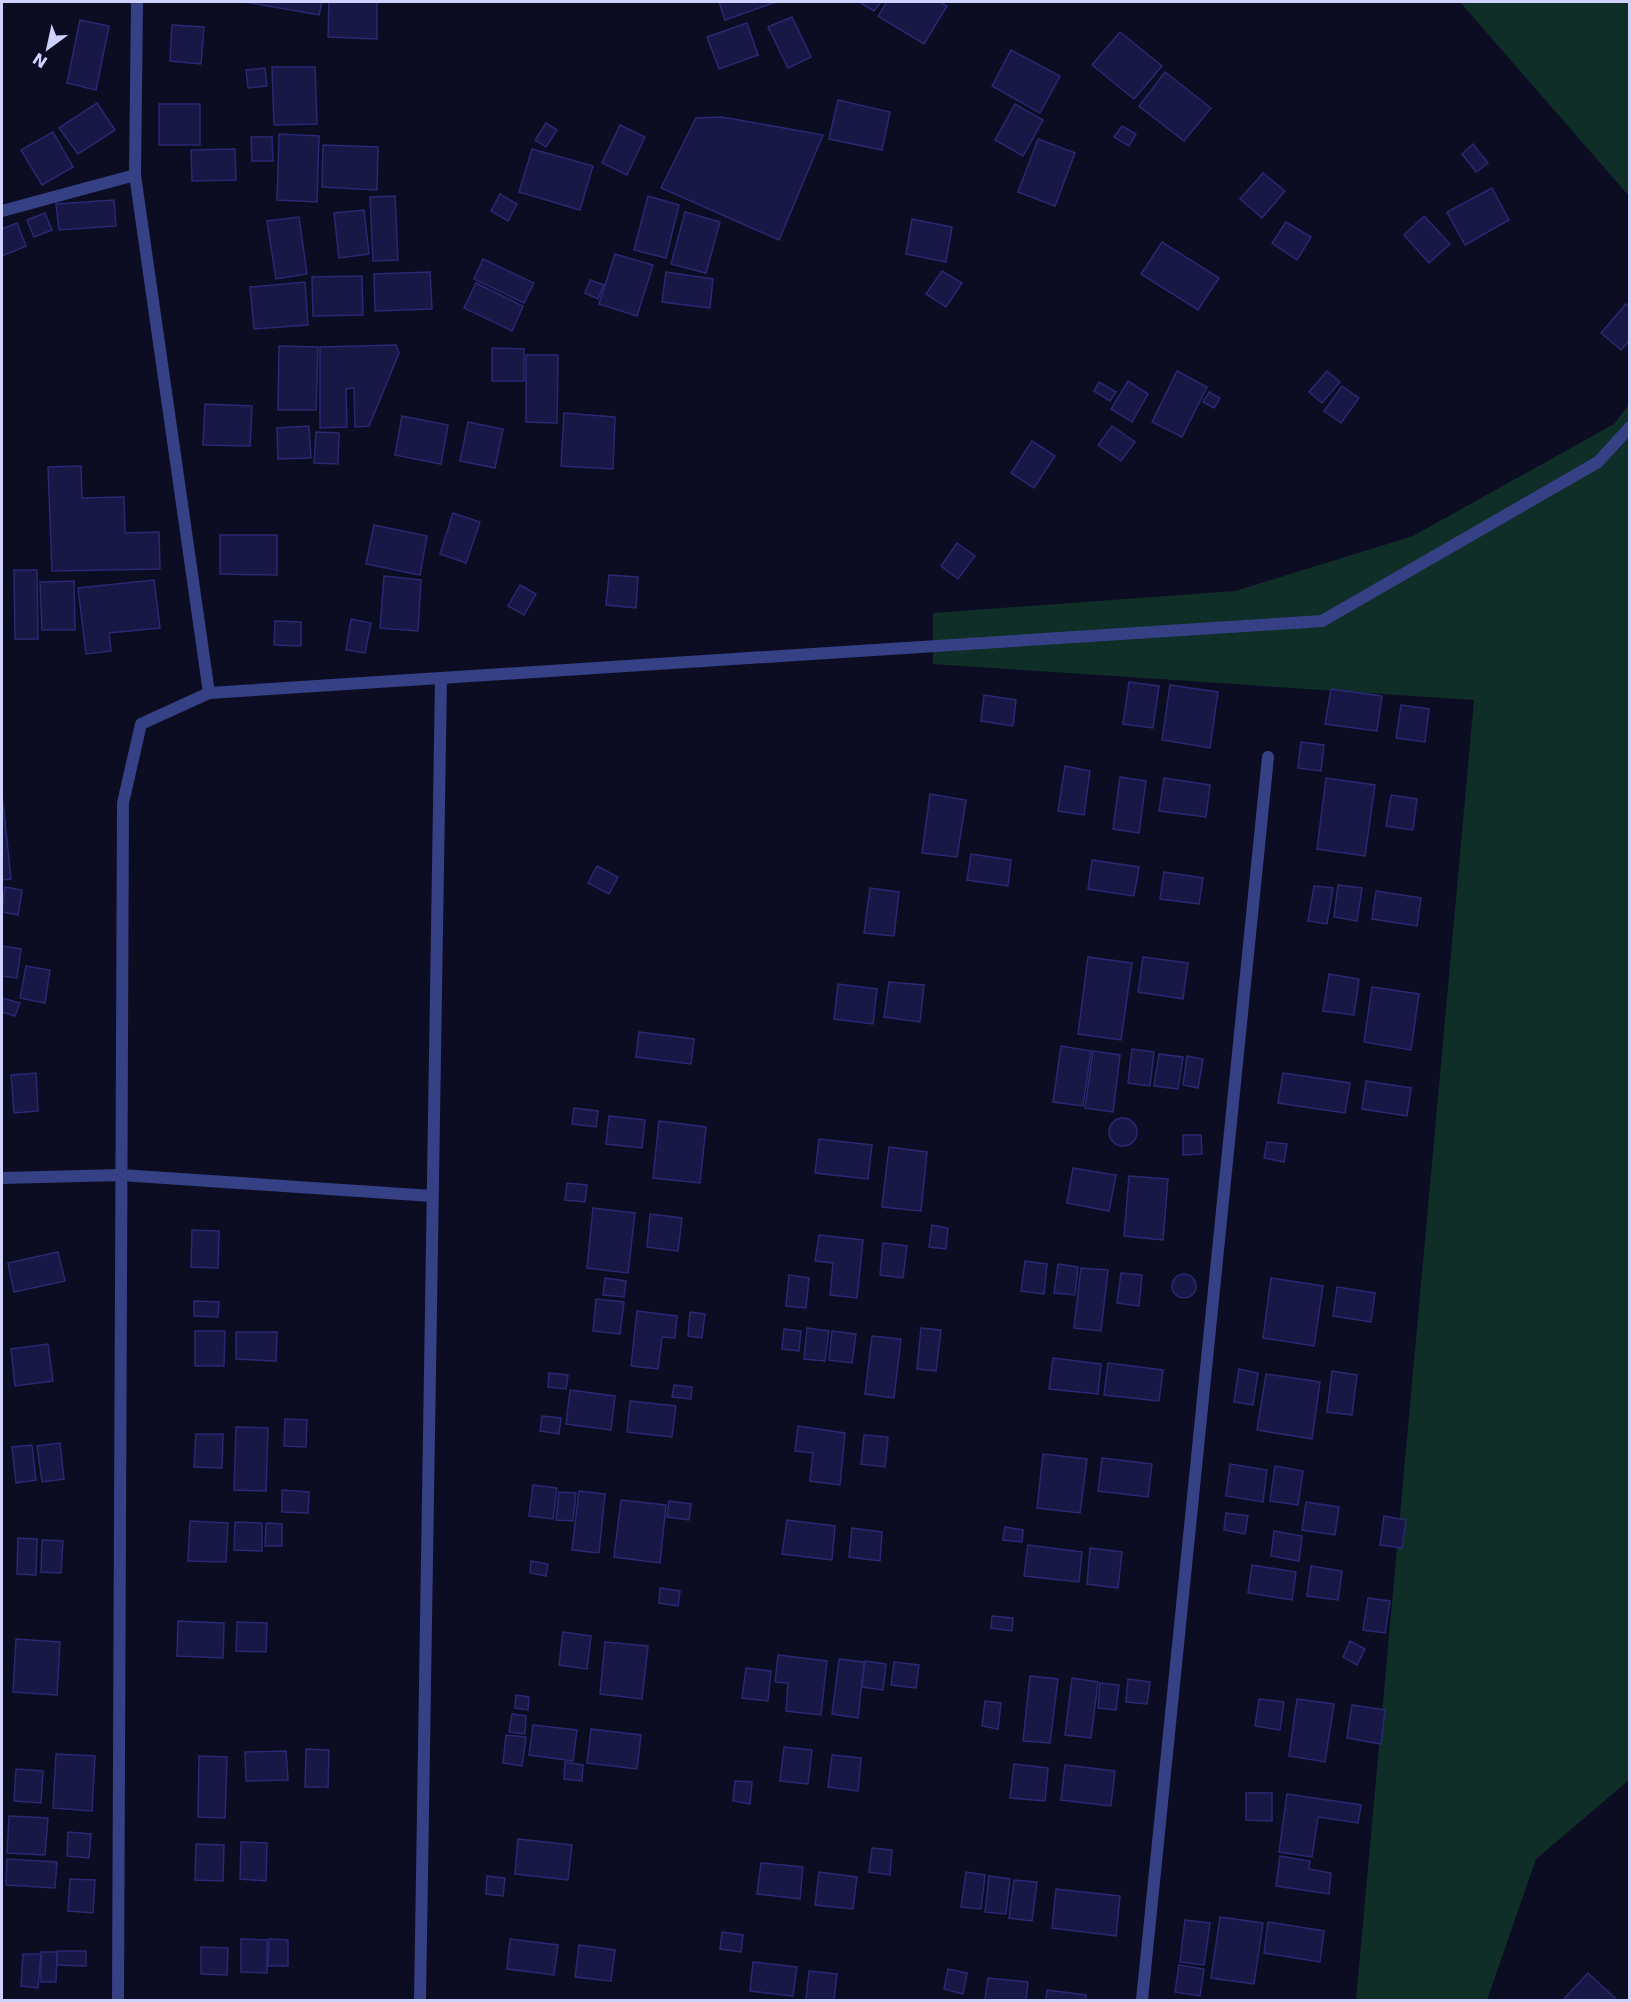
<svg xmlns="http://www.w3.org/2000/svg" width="1631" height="2002" viewBox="0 0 1631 2002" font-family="'DejaVu Sans',sans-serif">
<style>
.green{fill:#0f2e27}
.building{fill:#181745;stroke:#292873;stroke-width:1.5}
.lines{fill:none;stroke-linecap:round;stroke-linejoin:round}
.minor{stroke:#354085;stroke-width:12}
.tertiary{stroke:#354085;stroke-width:12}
</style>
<rect width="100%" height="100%" fill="#0c0d23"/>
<!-- green -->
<g class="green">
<polygon points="1460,2 1629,2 1629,196"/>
<polygon points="1629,404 1629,1780 1536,1859 1487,2000 1356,2000 1474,700 933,664 933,613 1235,591 1413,536 1614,424"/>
</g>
<!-- building -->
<g class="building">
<polygon points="245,2 322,2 319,15"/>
<polygon points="329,2 377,2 377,39 328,37"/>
<polygon points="719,2 776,2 725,20"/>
<polygon points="859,2 881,2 874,11"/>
<polygon points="887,2 940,2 947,6 924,44 878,16"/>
<polygon points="792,17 811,57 788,68 768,27"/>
<polygon points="80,20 109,26 96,90 67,83"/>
<polygon points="747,23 758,55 719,69 707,37"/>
<polygon points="172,25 204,27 201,64 170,61"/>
<polygon points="1120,32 1162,66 1134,99 1092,65"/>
<polygon points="1011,50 1060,76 1040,113 992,86"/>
<polygon points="272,67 315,67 317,124 274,125"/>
<polygon points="265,68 267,86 248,88 246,70"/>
<polygon points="1165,72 1211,108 1184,141 1139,106"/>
<polygon points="838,100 890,112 882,150 829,139"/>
<polygon points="97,103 115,130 78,154 59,128"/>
<rect x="159" y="104" width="41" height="41"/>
<polygon points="1015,104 1043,120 1023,156 995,140"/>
<polygon points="722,117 823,135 779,240 661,188 696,118"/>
<polygon points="546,123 557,130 546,147 535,140"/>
<polygon points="620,125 645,137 627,175 602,163"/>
<polygon points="1122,126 1136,134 1129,146 1114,137"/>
<polygon points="53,132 73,167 42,185 21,150"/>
<polygon points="279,134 319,136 317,202 277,200"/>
<polygon points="251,137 272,137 273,161 252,161"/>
<polygon points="1038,139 1075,153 1055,206 1018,192"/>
<polygon points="1473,144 1488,163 1476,172 1462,154"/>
<polygon points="323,145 378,147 377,190 322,187"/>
<polygon points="235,149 236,180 192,181 191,150"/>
<polygon points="532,149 593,166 580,210 519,192"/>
<polygon points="1263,173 1285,191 1262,218 1240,199"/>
<polygon points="1492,188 1509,220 1465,245 1447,212"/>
<polygon points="500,194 517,204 508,221 491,211"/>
<polygon points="395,196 398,260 373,261 370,197"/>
<polygon points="648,196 679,205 666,258 634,250"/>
<polygon points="114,200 116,226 59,230 56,204"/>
<polygon points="364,210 369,254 339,258 334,213"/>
<polygon points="685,212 720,222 706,273 671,264"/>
<polygon points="45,213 52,230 34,237 27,220"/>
<polygon points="1424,216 1450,244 1429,263 1404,235"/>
<polygon points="299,217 307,274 276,279 267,221"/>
<polygon points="912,219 952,227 946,262 906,254"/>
<polygon points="1286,222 1311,237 1297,260 1272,243"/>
<polygon points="17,223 26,246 2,256 2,229"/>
<polygon points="1162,242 1219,278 1198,310 1141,274"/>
<polygon points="615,254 653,265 637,316 599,304"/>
<polygon points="483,259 534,283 524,303 474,279"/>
<polygon points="942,271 962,283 946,307 926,294"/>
<polygon points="430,272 432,309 375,311 374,274"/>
<polygon points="666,272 713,279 710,308 662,302"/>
<polygon points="362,276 363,315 313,316 312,277"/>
<polygon points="590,280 604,285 598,299 585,293"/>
<polygon points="305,282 308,325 254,329 250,287"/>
<polygon points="476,283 523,306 512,331 464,308"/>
<polygon points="1626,304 1630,306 1630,340 1621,350 1601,333"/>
<polygon points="396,345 399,353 369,426 355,427 354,388 346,389 347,427 320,428 320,347"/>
<polygon points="279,346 318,347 316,410 278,410"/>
<polygon points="492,348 524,349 524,381 492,381"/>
<polygon points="526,355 558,355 557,423 526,422"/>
<polygon points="1177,371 1207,387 1182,437 1152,422"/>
<polygon points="1327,371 1340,382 1322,403 1309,392"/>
<polygon points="1128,381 1148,394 1132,422 1111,409"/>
<polygon points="1099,382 1116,392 1110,401 1094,391"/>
<polygon points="1342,386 1359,398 1341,423 1324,411"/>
<polygon points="1209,392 1220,398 1214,408 1203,402"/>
<polygon points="205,404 252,406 250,446 203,445"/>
<polygon points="564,413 615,417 613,469 561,466"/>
<polygon points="402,416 448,425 441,464 395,455"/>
<polygon points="468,422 503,429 495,468 460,461"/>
<polygon points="309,426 311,458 278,459 277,428"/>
<polygon points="1112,426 1135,442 1121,461 1098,445"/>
<polygon points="316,432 339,433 338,464 314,463"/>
<polygon points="1032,441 1055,456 1034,488 1011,473"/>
<polygon points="81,466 82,498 124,497 125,533 159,532 160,569 52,571 48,467"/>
<polygon points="453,513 480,522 466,563 440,554"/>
<polygon points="374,525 427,536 420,575 366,564"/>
<polygon points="220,535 277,535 277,575 220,574"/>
<polygon points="957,543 975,556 958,579 941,566"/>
<polygon points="14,570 37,570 38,639 15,639"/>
<polygon points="609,575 638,577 636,608 606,605"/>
<polygon points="384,576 421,580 418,631 380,628"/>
<polygon points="154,580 160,628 109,633 111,651 86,654 78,588"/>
<polygon points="74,581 75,630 42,630 40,582"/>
<polygon points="520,585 536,594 524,615 508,606"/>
<polygon points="351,619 371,623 365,653 346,650"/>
<polygon points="275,621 301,622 301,646 274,645"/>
<polygon points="1129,682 1159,686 1153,728 1123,724"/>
<polygon points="1170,685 1218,692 1210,748 1162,740"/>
<polygon points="1331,689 1382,696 1377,731 1325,724"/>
<polygon points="984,695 1016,700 1013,726 981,721"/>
<polygon points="1401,705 1429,709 1425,742 1396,738"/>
<polygon points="1301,742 1324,745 1321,771 1298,768"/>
<polygon points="1065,766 1090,771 1084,815 1058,811"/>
<polygon points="1120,777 1146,781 1139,833 1113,829"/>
<polygon points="1164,778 1210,785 1206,817 1159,811"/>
<polygon points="1326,778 1375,785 1365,856 1317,849"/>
<polygon points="2,793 11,879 2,880"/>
<polygon points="930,794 966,800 957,857 922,853"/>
<polygon points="1391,795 1417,799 1413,830 1386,826"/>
<polygon points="971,854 1011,860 1008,886 967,880"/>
<polygon points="1092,860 1139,867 1134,896 1088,889"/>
<polygon points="597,866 618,877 609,894 588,883"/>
<polygon points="1164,872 1203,878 1199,904 1160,899"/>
<polygon points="1338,885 1362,888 1357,921 1334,917"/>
<polygon points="1314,886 1333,888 1327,924 1308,921"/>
<polygon points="5,887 22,890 18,915 2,912"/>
<polygon points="870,888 899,892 894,936 864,933"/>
<polygon points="1376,891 1421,898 1417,926 1372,919"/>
<polygon points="2,946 21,949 17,978 2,976"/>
<polygon points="1088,957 1132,963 1121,1040 1078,1034"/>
<polygon points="1143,957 1188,963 1183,999 1138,992"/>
<polygon points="26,966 50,970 45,1003 20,998"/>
<polygon points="1329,974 1359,979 1354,1015 1323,1011"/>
<polygon points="889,982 924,985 920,1022 884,1017"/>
<polygon points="838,984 877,989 873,1024 834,1019"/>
<polygon points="1372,987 1419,994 1411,1050 1364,1042"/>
<polygon points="2,998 20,1003 15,1016 2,1012"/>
<polygon points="639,1032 694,1039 691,1064 636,1057"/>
<polygon points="1061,1046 1091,1051 1083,1106 1053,1102"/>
<polygon points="1132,1049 1154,1052 1150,1086 1128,1083"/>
<polygon points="1093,1051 1120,1055 1113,1112 1085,1108"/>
<polygon points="1159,1054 1183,1057 1178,1089 1154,1086"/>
<polygon points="1187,1056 1203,1059 1198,1088 1183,1085"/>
<polygon points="36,1073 38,1111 14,1113 11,1075"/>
<polygon points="1283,1073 1350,1083 1345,1113 1278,1103"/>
<polygon points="1366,1081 1411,1088 1407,1116 1362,1109"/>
<polygon points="574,1108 598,1111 596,1127 572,1124"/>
<polygon points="609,1116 645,1120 642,1148 606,1144"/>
<circle cx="1123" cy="1132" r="14"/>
<polygon points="659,1121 706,1127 700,1183 653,1178"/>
<polygon points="1183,1135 1201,1135 1202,1154 1183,1155"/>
<polygon points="819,1139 872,1145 868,1179 815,1173"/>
<polygon points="1267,1142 1287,1144 1284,1162 1264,1158"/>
<polygon points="889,1147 927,1152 921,1211 882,1207"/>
<polygon points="1073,1168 1116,1175 1109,1211 1067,1203"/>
<polygon points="1129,1176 1168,1179 1163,1240 1124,1236"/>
<polygon points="567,1183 587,1185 585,1202 565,1200"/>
<polygon points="593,1208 635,1213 628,1273 587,1268"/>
<polygon points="650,1214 682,1218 678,1251 647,1247"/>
<polygon points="932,1225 948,1228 946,1249 929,1247"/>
<polygon points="192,1230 219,1231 218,1268 191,1267"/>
<polygon points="819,1235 863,1240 857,1298 830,1295 833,1263 815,1261"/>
<polygon points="883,1243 907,1246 903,1278 880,1275"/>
<polygon points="58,1252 65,1281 14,1292 8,1263"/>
<polygon points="1025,1261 1047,1264 1044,1294 1021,1291"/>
<polygon points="1058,1264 1078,1267 1075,1295 1054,1293"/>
<polygon points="1081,1268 1108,1270 1101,1331 1074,1328"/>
<polygon points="1121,1273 1142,1275 1139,1306 1117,1303"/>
<circle cx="1184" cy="1286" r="12"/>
<polygon points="789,1275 809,1278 806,1308 786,1306"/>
<polygon points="605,1278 626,1281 624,1297 603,1295"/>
<polygon points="1271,1278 1323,1286 1314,1346 1263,1338"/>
<polygon points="1337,1287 1375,1293 1371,1322 1333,1316"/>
<polygon points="596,1299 624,1302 620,1334 593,1331"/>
<polygon points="194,1301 219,1302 218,1317 194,1316"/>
<polygon points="637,1311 677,1316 675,1338 662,1337 658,1369 631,1366"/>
<polygon points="690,1312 705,1314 702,1338 688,1336"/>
<polygon points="807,1328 829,1331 825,1361 804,1359"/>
<polygon points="921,1328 941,1330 936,1371 917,1369"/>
<polygon points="784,1329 801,1331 799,1351 782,1349"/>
<polygon points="195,1331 225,1331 224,1366 195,1366"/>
<polygon points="832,1331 856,1334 852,1363 829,1360"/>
<polygon points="236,1332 277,1332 276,1361 236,1359"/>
<polygon points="872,1336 901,1339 894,1398 865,1394"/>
<polygon points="48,1344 53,1381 15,1386 11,1349"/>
<polygon points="1053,1358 1101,1364 1098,1394 1049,1389"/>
<polygon points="1108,1363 1163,1370 1159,1401 1104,1395"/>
<polygon points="1239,1369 1258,1373 1253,1405 1234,1402"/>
<polygon points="1332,1371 1357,1375 1352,1415 1327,1412"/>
<polygon points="549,1373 568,1375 566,1389 548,1387"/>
<polygon points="1266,1374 1320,1382 1312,1439 1257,1430"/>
<polygon points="674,1385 692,1387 691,1399 672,1397"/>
<polygon points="570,1390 615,1396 611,1430 566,1424"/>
<polygon points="630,1401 676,1406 672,1437 627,1432"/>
<polygon points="542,1416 561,1418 559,1434 540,1431"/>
<polygon points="285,1419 307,1420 306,1447 284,1446"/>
<polygon points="798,1426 845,1433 840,1485 810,1481 813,1453 795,1451"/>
<polygon points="236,1427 268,1428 266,1491 234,1490"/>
<polygon points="196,1434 223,1434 222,1468 194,1467"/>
<polygon points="864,1435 888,1437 885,1467 861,1464"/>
<polygon points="60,1443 64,1479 42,1482 37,1446"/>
<polygon points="32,1445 36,1480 16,1483 12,1447"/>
<polygon points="1043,1454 1087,1459 1080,1513 1037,1508"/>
<polygon points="1102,1458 1152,1464 1148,1497 1098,1491"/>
<polygon points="1230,1464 1267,1470 1263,1502 1226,1496"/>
<polygon points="1275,1466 1303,1471 1298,1505 1270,1501"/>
<polygon points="533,1485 557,1488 553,1519 529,1516"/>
<polygon points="282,1490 309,1492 308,1513 282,1512"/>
<polygon points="579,1491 605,1494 599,1553 572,1550"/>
<polygon points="559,1492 576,1493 573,1521 556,1520"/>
<polygon points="621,1500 666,1505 660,1563 614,1557"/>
<polygon points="669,1501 691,1504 689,1520 667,1517"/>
<polygon points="1306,1502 1339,1507 1335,1535 1302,1530"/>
<polygon points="1226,1513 1248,1516 1245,1534 1224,1530"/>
<polygon points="1384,1516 1406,1520 1402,1548 1380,1545"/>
<polygon points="787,1520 835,1526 832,1560 782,1554"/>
<polygon points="190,1521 228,1523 226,1562 188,1561"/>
<polygon points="235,1522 262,1523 262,1551 234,1550"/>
<polygon points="266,1523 282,1524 282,1546 265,1546"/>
<polygon points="1005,1527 1023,1530 1022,1542 1003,1540"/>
<polygon points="852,1528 882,1532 880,1561 849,1557"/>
<polygon points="1274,1531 1302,1536 1299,1561 1271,1556"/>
<polygon points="18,1538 37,1539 36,1575 17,1574"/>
<polygon points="42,1540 63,1541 61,1573 41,1572"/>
<polygon points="1028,1545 1082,1552 1079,1582 1024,1576"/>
<polygon points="1090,1548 1122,1552 1118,1588 1087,1584"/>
<polygon points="531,1561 548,1564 546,1576 530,1573"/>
<polygon points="1252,1565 1296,1572 1292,1600 1248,1593"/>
<polygon points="1311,1566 1342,1571 1338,1600 1307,1596"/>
<polygon points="660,1588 680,1591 678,1606 659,1603"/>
<polygon points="1368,1598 1390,1601 1385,1633 1363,1630"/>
<polygon points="992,1616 1013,1618 1012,1631 991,1628"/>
<polygon points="178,1621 224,1623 223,1658 177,1656"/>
<polygon points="237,1622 267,1623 266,1652 236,1651"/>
<polygon points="563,1632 591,1636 587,1669 559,1665"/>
<polygon points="16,1639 60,1642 57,1695 13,1692"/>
<polygon points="1350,1641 1365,1649 1357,1665 1343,1657"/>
<polygon points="605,1642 648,1646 642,1699 600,1694"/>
<polygon points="778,1655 827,1661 821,1715 786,1711 788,1683 775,1682"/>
<polygon points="839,1659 864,1662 858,1718 832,1714"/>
<polygon points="865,1661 886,1664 883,1690 862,1687"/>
<polygon points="894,1662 919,1665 916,1688 891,1685"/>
<polygon points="746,1668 771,1671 768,1701 742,1698"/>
<polygon points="1030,1676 1058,1679 1050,1743 1023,1741"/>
<polygon points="1072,1678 1098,1682 1091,1738 1065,1735"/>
<polygon points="1128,1679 1150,1682 1147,1704 1126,1702"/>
<polygon points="1100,1683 1119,1685 1116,1710 1098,1708"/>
<polygon points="516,1695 529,1697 528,1710 515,1708"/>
<polygon points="1259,1699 1284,1702 1280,1730 1255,1726"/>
<polygon points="1297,1699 1334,1704 1325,1762 1289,1756"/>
<polygon points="985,1701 1001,1703 998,1729 982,1726"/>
<polygon points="1352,1705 1385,1710 1381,1744 1347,1738"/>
<polygon points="512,1714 526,1716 525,1734 509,1732"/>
<polygon points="533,1725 577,1730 573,1761 529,1755"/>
<polygon points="591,1729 641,1735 637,1769 587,1763"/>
<polygon points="506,1735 526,1737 522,1766 503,1763"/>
<polygon points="784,1747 812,1750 808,1784 780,1781"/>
<polygon points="306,1749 329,1750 328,1787 305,1787"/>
<polygon points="286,1751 288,1780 246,1781 245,1752"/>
<polygon points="56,1754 95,1756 92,1811 53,1808"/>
<polygon points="832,1755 861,1758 858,1791 828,1787"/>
<polygon points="199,1756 227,1757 225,1818 198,1817"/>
<polygon points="565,1762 583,1765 582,1781 564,1779"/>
<polygon points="1014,1764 1048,1768 1045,1801 1010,1798"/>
<polygon points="1065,1765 1115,1771 1111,1806 1061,1800"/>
<polygon points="16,1769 43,1771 41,1803 14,1801"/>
<polygon points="735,1781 752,1782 750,1804 733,1801"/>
<polygon points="1246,1793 1272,1793 1272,1821 1246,1820"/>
<polygon points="1287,1794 1361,1805 1358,1823 1318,1817 1312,1857 1279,1852"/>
<polygon points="9,1816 48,1818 45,1855 7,1853"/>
<polygon points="68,1832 91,1834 89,1858 67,1856"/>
<polygon points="518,1839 572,1845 568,1880 515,1874"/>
<polygon points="241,1842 267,1843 266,1881 240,1879"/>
<polygon points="196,1844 224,1845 223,1881 195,1880"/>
<polygon points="872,1848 892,1850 890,1875 869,1872"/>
<polygon points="1280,1856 1310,1861 1309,1869 1331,1873 1329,1894 1276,1886"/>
<polygon points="7,1859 57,1862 55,1888 6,1885"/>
<polygon points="761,1863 803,1867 800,1899 757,1894"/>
<polygon points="819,1872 857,1877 853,1909 815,1905"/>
<polygon points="966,1872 985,1875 981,1909 961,1907"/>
<polygon points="487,1876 505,1878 503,1896 486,1894"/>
<polygon points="989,1876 1010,1879 1006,1914 985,1912"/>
<polygon points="70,1879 95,1880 93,1913 68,1911"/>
<polygon points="1014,1880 1037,1882 1032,1921 1009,1918"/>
<polygon points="1056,1889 1120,1896 1116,1936 1052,1928"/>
<polygon points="1220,1917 1263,1923 1254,1984 1211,1978"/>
<polygon points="1185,1920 1210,1923 1204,1965 1180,1962"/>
<polygon points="1268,1922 1324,1931 1320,1962 1264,1953"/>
<polygon points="722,1932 743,1935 741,1952 720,1949"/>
<polygon points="241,1939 267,1940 267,1973 241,1972"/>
<polygon points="269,1939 288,1940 288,1966 268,1966"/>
<polygon points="510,1939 558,1945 554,1975 507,1969"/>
<polygon points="579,1945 615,1950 611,1981 575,1977"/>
<polygon points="201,1947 228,1948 227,1975 201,1974"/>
<polygon points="57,1951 86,1951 86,1966 57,1965"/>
<polygon points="41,1952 57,1952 56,1982 41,1982"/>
<polygon points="23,1954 41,1954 38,1988 21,1986"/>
<polygon points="753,1962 797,1967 793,1996 750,1991"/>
<polygon points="1179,1965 1204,1969 1200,1996 1175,1992"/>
<polygon points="948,1969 967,1973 963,1994 944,1989"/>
<polygon points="809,1971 837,1974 834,2000 806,2000"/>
<polygon points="1588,1973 1617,2000 1564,1999"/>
<polygon points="988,1978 1028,1982 1026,2000 985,2000"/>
<polygon points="1047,1990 1086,1995 1086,2000 1046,2000"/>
</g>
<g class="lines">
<!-- minor -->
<g class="minor">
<polyline points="2,211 135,175"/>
<polyline points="2,1178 121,1175 432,1196"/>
<polyline points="420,2000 441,678"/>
<polyline points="1142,2000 1268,757"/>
</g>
<!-- tertiary -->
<g class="tertiary">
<polyline points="137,2 135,175 209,693"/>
<polyline points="118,2000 123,803 141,724 209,693 1322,621 1598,462 1630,427"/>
</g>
</g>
<!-- border -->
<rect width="1631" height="2002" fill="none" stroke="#cfd2ff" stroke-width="6"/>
<!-- north arrow -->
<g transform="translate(48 48) rotate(213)" stroke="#0c0d23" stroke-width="4.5" paint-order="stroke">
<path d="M0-4.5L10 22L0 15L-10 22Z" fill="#cfd2ff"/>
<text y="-9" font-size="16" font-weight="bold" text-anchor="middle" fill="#cfd2ff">N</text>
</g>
</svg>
